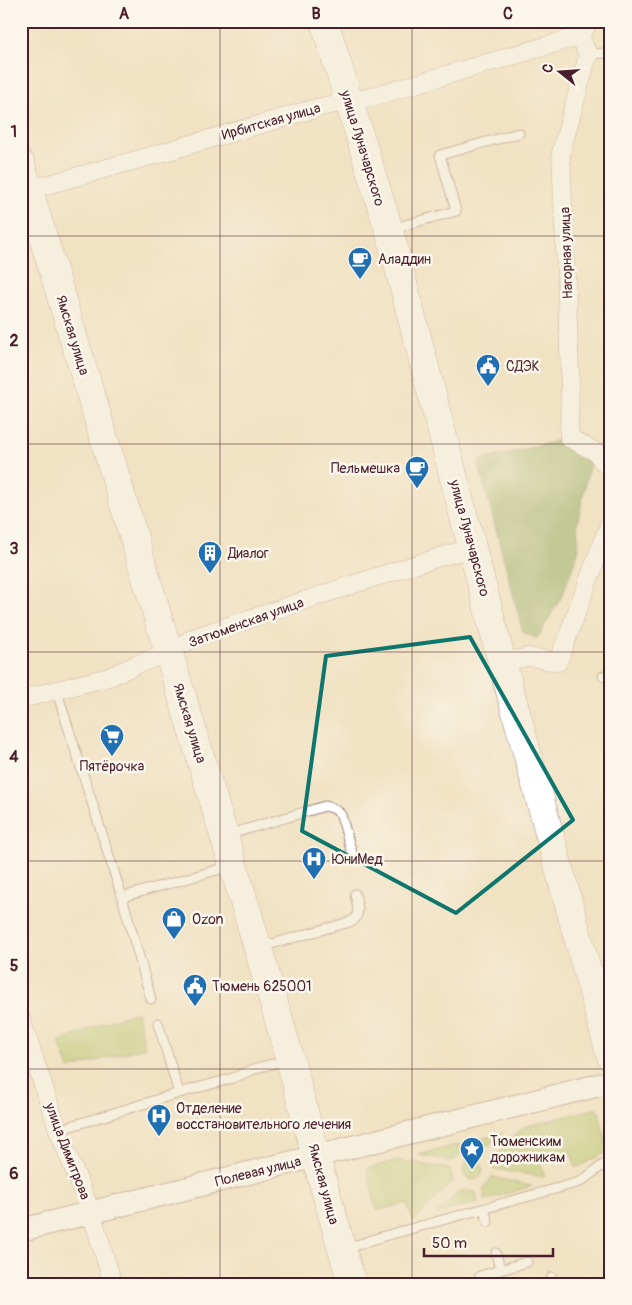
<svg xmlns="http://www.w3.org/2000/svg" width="632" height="1305" viewBox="0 0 632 1305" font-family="Pangolin,sans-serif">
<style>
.green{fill:#b1c569;stroke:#7e724a}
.forest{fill:#8caa5d;stroke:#6b6444}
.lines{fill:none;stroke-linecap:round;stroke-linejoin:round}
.service-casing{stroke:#9e8077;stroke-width:11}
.minor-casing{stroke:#9e8077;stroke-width:19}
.tertiary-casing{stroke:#9e8077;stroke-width:24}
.primary-casing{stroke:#9e8077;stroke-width:29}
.service{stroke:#fff;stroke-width:9}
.minor{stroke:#fff;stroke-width:18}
.tertiary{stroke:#fff;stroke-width:22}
.primary{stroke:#fff;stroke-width:28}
.marked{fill:none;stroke:#0f766e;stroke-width:4;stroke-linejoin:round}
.grid{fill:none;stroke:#4a1f2b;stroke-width:1;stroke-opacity:0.55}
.labels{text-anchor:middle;stroke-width:5;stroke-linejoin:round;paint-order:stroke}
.street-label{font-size:14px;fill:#4a1f2b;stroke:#fbf7ec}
.poi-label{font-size:14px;fill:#4a1f2b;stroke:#fbf7ec;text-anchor:start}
.neatline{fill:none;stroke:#4a1f2b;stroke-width:2}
.grid-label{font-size:16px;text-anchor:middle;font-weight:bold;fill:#4a1f2b}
</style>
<rect width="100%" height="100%" fill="#fbf7ec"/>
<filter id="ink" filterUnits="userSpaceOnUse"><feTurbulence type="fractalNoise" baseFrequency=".02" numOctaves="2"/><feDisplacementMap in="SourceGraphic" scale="10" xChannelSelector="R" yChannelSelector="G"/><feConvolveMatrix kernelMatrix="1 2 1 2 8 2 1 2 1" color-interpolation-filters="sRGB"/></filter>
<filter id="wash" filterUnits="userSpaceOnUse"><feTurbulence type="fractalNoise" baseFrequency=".0096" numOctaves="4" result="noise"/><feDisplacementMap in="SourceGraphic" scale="20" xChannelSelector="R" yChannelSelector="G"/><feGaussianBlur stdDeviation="1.12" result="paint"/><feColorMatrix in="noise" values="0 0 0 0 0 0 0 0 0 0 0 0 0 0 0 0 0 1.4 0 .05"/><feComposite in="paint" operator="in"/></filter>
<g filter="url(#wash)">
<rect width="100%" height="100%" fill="#f1e2c3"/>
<!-- green -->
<g class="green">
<polygon points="137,1012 145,1047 69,1069 59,1042 101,1024"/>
<polygon points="598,1108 608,1151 576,1168 571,1153 540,1163 545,1177 493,1169 491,1161 523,1127"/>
<polygon points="503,1133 481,1151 471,1149 469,1142"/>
<polygon points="461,1144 464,1151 453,1161 418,1155"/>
<circle cx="473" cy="1170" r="10"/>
<polygon points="397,1160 450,1169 453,1181 413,1222 407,1203 377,1211 367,1169"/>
<polygon points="492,1177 532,1186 485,1200 483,1189"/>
<polygon points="461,1190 476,1192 478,1202 436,1214"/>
</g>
<!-- forest -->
<polygon class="forest" points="560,440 573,455 590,462 577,525 579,549 563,594 538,637 535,638 523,632 478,461"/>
</g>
<g filter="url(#ink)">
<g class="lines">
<defs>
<g id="service">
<polyline points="588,55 611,52"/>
<polyline points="391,229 456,211 440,155 519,133"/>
<polyline points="603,676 611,679"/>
<polyline points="56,689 122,897"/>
<path d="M227 835 325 806C331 807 337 809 341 815L354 860"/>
<path d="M261 947 353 921C361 913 357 905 355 894"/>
<polyline points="590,974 611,969"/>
<polyline points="151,999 122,897 231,866"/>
<polyline points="158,1023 179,1093"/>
<polyline points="58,1130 179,1093 233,1078 257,1068 287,1060"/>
<polyline points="484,1209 488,1222"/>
<polyline points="345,1249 381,1237 580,1182 611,1159"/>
<polyline points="496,1253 500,1270"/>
<polyline points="552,1277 554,1284"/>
<polyline points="477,1284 480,1276 527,1262"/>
</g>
<g id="minor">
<polyline points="590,21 580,36 588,55 561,152 570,372 569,438 596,452 611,472"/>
<polyline points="21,192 147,157 320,107 371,97 580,36"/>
<polyline points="502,662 529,657 558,662 611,520"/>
<polyline points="21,699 109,677 138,664 169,652 193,638 348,586 446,555 472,548"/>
<polyline points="21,1019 58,1130 91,1212 113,1284"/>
</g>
<polyline id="tertiary" points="21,1230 611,1082"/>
<g id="primary">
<polyline points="324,21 389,230 502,662 611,1057"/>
<polyline points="21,164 258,948 290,1059 322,1179 352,1284"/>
</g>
</defs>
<!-- service casing -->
<use href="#service" class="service-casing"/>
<!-- minor casing -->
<use href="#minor" class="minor-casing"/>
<!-- tertiary casing -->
<use href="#tertiary" class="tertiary-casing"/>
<!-- primary casing -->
<use href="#primary" class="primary-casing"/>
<!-- service -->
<use href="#service" class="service"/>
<!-- minor -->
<use href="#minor" class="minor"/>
<!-- tertiary -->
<use href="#tertiary" class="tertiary"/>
<!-- primary -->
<use href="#primary" class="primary"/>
</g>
</g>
<!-- marked area -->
<path d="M0 0H632V1305H0ZM470 637 573 820 456 913 302 831 326 656Z" fill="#f1e2c3" fill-opacity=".55" fill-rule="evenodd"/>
<path class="marked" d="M470 637 573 820 456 913 302 831 326 656Z"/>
<!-- grid -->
<path class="grid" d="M220 21V1284M412 21V1284M21 236H611M21 444H611M21 652H611M21 861H611M21 1069H611"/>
<!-- icons -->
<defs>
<symbol id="cafe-pin" viewBox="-11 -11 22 30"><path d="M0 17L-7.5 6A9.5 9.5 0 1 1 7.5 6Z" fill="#1f6fb2" stroke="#fbf7ec"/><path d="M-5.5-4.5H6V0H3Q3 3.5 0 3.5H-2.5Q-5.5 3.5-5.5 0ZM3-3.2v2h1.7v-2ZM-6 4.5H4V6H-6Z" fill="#fff"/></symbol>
<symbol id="civic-pin" viewBox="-11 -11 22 30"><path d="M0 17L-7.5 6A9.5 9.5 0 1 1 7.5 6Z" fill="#1f6fb2" stroke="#fbf7ec"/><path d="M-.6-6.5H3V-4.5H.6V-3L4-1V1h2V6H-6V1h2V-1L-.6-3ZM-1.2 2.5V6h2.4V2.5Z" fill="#fff"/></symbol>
<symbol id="building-pin" viewBox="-11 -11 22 30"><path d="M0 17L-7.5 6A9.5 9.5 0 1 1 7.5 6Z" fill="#1f6fb2" stroke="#fbf7ec"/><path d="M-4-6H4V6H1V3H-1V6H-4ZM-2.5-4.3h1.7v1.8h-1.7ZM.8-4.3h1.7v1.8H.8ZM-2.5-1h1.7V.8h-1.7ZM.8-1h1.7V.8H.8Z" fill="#fff"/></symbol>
<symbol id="supermarket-pin" viewBox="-11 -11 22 30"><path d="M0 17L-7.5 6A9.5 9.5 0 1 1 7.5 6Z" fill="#1f6fb2" stroke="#fbf7ec"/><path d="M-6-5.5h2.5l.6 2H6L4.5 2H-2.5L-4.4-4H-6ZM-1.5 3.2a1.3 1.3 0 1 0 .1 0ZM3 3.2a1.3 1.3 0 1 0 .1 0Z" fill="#fff"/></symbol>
<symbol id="hospital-pin" viewBox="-11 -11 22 30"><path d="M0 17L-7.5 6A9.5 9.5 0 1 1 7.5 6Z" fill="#1f6fb2" stroke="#fbf7ec"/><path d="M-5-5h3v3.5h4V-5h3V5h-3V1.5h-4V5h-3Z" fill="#fff"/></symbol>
<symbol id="shop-pin" viewBox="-11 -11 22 30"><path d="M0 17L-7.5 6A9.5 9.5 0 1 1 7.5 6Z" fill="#1f6fb2" stroke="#fbf7ec"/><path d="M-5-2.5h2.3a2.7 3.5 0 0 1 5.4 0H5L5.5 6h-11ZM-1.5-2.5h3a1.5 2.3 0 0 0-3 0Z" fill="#fff"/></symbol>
<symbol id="sight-pin" viewBox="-11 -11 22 30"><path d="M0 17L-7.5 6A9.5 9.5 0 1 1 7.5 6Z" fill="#1f6fb2" stroke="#fbf7ec"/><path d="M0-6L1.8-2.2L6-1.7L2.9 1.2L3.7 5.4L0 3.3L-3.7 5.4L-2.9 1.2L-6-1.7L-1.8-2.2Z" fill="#fff"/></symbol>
</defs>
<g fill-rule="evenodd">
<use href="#cafe-pin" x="346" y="245" width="28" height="38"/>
<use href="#civic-pin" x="474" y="352" width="28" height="38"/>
<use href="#cafe-pin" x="403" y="454" width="28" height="38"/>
<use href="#building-pin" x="196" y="539" width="28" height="38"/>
<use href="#supermarket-pin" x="98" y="722" width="28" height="38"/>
<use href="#hospital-pin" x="300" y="845" width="28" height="38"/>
<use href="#shop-pin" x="160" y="905" width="28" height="38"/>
<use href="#civic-pin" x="181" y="972" width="28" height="38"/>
<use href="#hospital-pin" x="145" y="1102" width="28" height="38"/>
<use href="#sight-pin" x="458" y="1135" width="28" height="38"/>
</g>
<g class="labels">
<!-- street labels -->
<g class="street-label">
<text transform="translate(271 121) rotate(-16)" y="5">Ирбитская улица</text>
<text transform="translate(363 148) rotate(73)" y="5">улица Луначарского</text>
<text transform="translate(566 253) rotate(-92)" y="5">Нагорная улица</text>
<text transform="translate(73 335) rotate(73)" y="5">Ямская улица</text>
<text transform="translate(470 538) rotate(75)" y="5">улица Луначарского</text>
<text transform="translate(246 622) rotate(-20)" y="5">Затюменская улица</text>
<text transform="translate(190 723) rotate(73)" y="5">Ямская улица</text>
<text transform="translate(68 1151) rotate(69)" y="5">улица Димитрова</text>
<text transform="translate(258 1171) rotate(-14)" y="5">Полевая улица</text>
<text transform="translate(324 1184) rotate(75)" y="5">Ямская улица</text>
</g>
<!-- poi labels -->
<g class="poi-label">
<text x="378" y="264">Аладдин</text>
<text x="506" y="371">СДЭК</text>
<text x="400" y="473" text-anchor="end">Пельмешка</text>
<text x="228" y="558">Диалог</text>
<text x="112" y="771" text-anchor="middle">Пятёрочка</text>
<text x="332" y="864">ЮниМед</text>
<text x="192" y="924">Ozon</text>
<text x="212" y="991">Тюмень 625001</text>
<text x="176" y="1113">Отделение<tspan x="176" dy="16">восстановительного лечения</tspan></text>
<text x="490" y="1146">Тюменским<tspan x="490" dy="16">дорожникам</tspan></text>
</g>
</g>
<!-- margin -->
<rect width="632" height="1305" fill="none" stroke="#fbf7ec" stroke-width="55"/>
<!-- north arrow -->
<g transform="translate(560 72) rotate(287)" stroke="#fbf7ec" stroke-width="4" paint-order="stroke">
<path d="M0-4L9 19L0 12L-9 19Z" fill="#4a1f2b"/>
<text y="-8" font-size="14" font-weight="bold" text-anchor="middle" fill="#4a1f2b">С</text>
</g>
<!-- scale -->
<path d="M424 1248v8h129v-8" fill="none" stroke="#4a1f2b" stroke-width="2.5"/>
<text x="432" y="1248" font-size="15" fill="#4a1f2b" stroke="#fbf7ec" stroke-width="4" paint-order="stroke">50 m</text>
<rect x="28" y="28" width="576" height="1250" class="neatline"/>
<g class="grid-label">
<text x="124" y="19">A</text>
<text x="316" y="19">B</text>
<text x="508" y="19">C</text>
<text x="14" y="137">1</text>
<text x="14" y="346">2</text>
<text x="14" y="554">3</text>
<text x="14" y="762">4</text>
<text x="14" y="971">5</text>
<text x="14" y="1179">6</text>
</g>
</svg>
